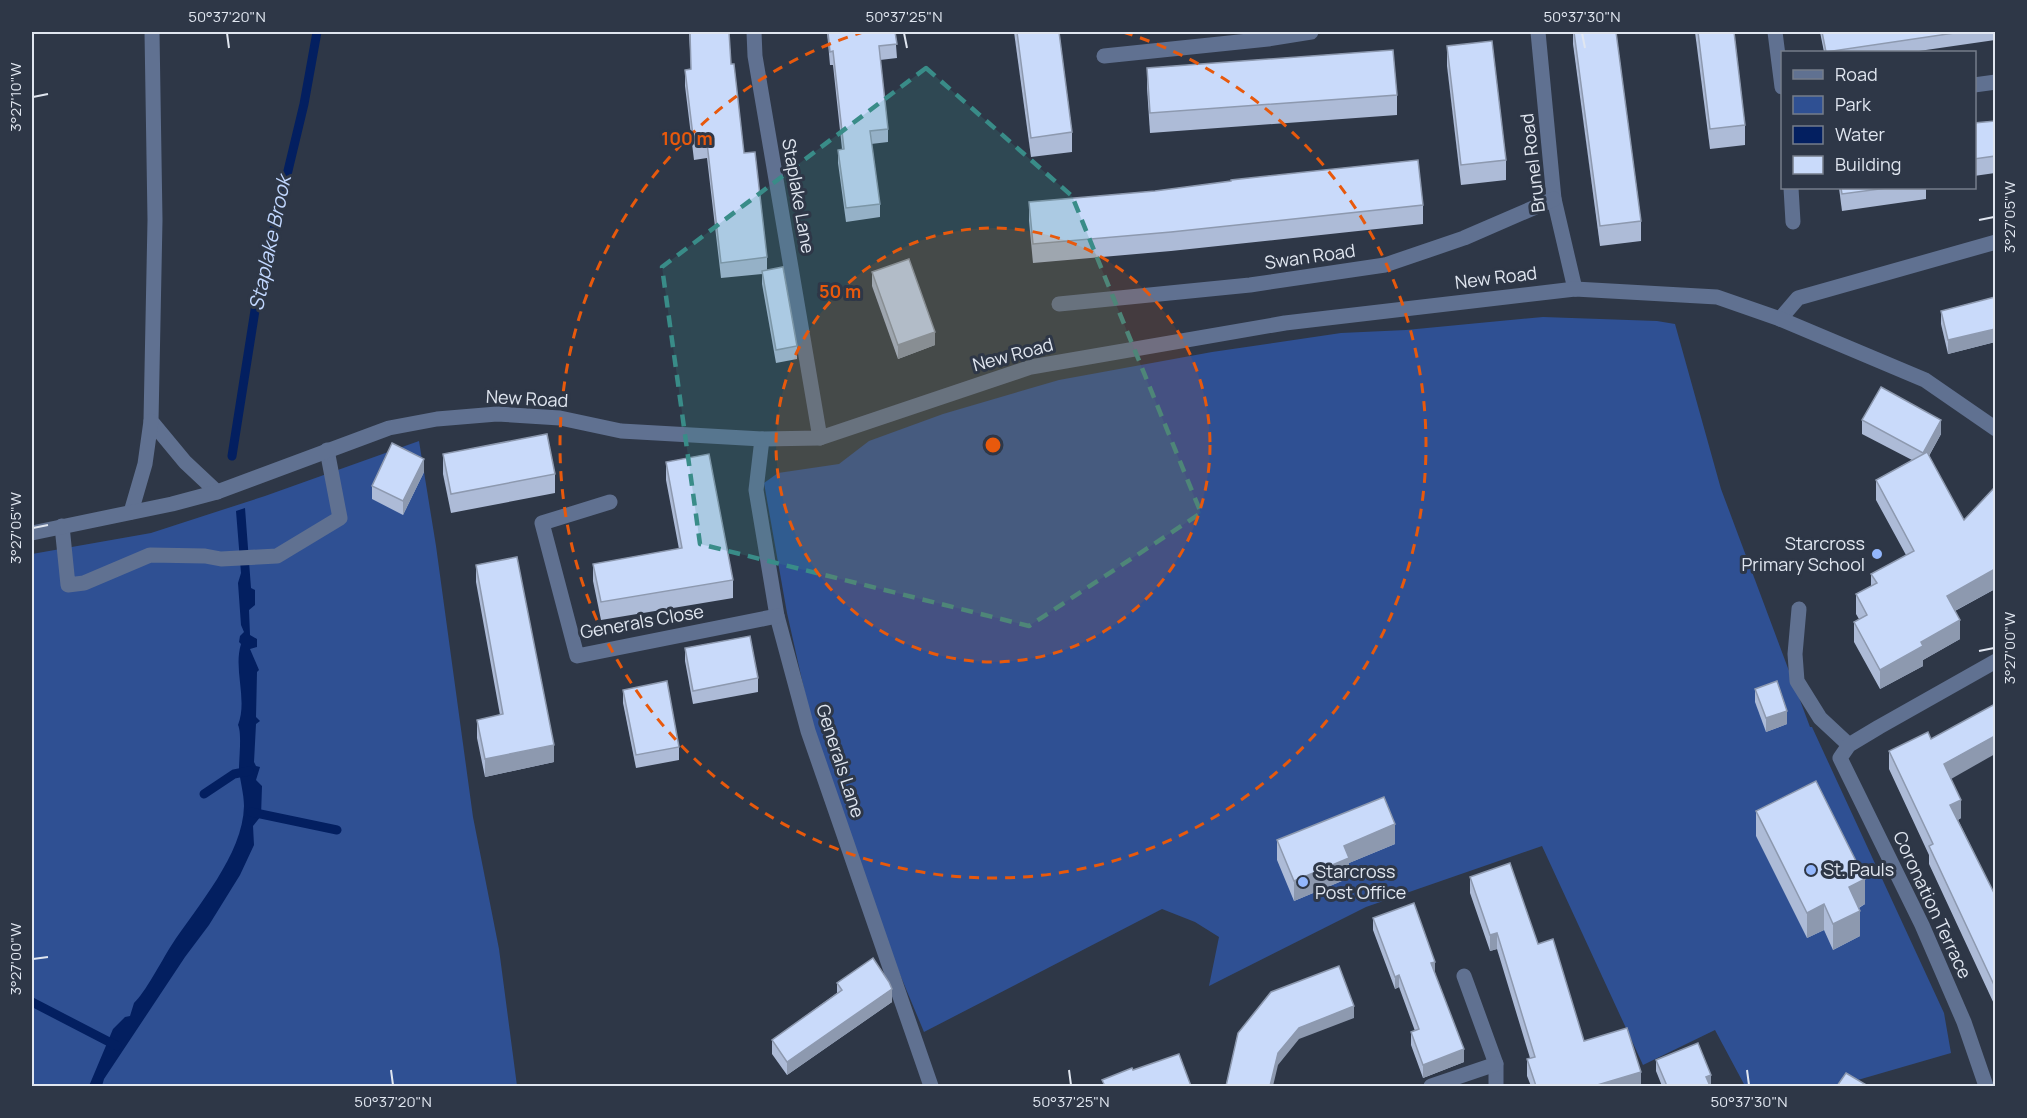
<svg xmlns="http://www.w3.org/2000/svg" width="2027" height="1118" viewBox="0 0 2027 1118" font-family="Manrope,sans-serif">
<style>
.green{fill:#2f5093}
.water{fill:#031f60}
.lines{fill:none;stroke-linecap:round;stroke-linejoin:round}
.stream{stroke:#031f60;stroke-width:9}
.service{stroke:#607191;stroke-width:15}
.minor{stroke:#607191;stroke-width:15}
.tertiary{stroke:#607191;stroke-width:15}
.wall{fill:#adbbd7}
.shaded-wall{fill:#8d99af}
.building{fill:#c9dafa;stroke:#8d99af;stroke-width:1.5}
.marked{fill:#398c88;fill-opacity:0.2;stroke:#398c88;stroke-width:4.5;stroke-dasharray:12 8;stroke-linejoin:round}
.ticks{fill:none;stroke:#e0e6f0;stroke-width:2}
.ring{fill:none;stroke:#e8590c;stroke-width:3;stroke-dasharray:10 8}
.poi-dot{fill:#93b7fd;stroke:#2e3747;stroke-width:2}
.labels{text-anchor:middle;stroke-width:6;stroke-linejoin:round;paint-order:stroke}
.street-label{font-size:18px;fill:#e0e6f0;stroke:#2e3747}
.poi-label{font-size:18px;fill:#e0e6f0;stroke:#2e3747;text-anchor:start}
.water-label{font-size:20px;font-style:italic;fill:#c1d7ff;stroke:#2e3747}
.centre{fill:#e8590c;stroke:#2e3747;stroke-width:3}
.ring-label{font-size:18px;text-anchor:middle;font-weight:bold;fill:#e8590c;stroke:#2e3747;stroke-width:6;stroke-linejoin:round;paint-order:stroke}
.neatline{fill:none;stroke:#e0e6f0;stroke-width:2}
.ticks-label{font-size:15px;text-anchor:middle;fill:#e0e6f0}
</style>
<rect width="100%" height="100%" fill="#2e3747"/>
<!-- green -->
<g class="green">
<polygon points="1543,317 1657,321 1675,324 1721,489 1810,727 1812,727 1944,1013 1951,1053 1837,1086 1745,1086 1715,1030 1643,1065 1542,846 1366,907 1209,986 1219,937 1195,922 1162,909 924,1032 865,891 815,738 787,613 764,483 778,473 839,464 869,441 943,414 1059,380 1212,352 1341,333 1406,330"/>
<polygon points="419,441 436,546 473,817 499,949 517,1086 32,1086 32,554 151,533 265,496"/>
</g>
<!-- water -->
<path class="water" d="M245 508 251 588 255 590V605L249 610 250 635 257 639V647L250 649 259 670 257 672 256 717 260 721 256 724 254 762 256 766 260 767 256 780 262 786 261 816 253 826 254 845 240 875 209 925 185 957 104 1079 102 1086H89L113 1029 125 1017 130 1016 134 1003C145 993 162 960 171 946 197 906 243 855 244 806 244 794 240 781 239 769 239 758 242 733 238 725 248 699 233 670 241 644L239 642 240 636 244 632 241 625 238 583 241 573 236 511Z"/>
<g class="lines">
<!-- stream -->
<g class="stream">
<polyline points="232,456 256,304 304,104 317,32"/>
<polyline points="204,794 234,774 249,771"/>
<polyline points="251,812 337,830"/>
<polyline points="32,1002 117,1046"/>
</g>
<!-- service -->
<g class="service">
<polyline points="62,526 68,585 84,583 150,555 205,556 221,559 277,556 340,518 327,450"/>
<polyline points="1799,609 1795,654 1797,681 1820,718 1849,745"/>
</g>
<!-- minor -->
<g class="minor">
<polyline points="754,32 755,56 820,438"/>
<polyline points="1538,32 1554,199 1575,289"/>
<polyline points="1775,32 1782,87"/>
<polyline points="1104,56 1268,39 1311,32"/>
<polyline points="1974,85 1996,82"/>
<polyline points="1791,188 1793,222"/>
<polyline points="1059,304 1250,285 1385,265 1464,238 1554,199"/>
<polyline points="1780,319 1798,298 1996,242"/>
<polyline points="762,439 756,490 777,616 808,731 931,1086"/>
<polyline points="610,502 542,523 577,656 777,616"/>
<polyline points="1464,976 1496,1064 1496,1086"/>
<polyline points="1431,1086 1496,1064"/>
<polyline points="1986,1086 1964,1022 1922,925 1840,758 1849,745 1879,727 1996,661"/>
</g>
<!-- tertiary -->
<g class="tertiary">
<polyline points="152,32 155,220 151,421 185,462 217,492"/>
<polyline points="131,512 145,464 151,421"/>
<polyline points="32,533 172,504 217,492 389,428 437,419 497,414 560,418 621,431 762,439 820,438 1031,367 1285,323 1575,289 1717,297 1780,319 1925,380 1996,429"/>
</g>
</g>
<!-- wall -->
<g class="wall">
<polygon points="689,32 729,32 731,64 744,153 767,257 767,270 797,346 797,359 776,363 762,284 762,274 721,278 707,158 694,160 685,86 685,70 691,69"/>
<polygon points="827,32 895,32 897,58 880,60 888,129 888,142 871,144 880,204 880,217 846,222 838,163 838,150 842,149 833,65 830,65"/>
<polygon points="1014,32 1059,32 1072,132 1072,152 1031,157"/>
<polygon points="1573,32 1616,32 1641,221 1641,241 1600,246 1573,44"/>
<polygon points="1695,32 1734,32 1745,125 1745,145 1710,149"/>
<polygon points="1820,32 1995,32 1995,40 1912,52 1824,52"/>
<polygon points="1447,46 1506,160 1506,180 1461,185 1447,66"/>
<polygon points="1147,68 1397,95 1397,115 1150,133 1147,88"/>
<polygon points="1995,121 1995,173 1974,176 1974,123"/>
<polygon points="1839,188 1926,188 1926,199 1842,211"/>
<polygon points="1029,202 1423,205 1423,224 1171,251 1033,263 1029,221"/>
<polygon points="872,272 935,345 898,359 872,286"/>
<polygon points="1995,297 1995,342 1948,354 1941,324 1941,311"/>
<polygon points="1862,420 1941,434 1929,456 1964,520 1995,487 1995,589 1955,611 1960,639 1923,660 1923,666 1880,689 1854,642 1854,622 1859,619 1856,614 1856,594 1871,586 1871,574 1906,555 1876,500 1876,480 1912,460 1862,434"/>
<polygon points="443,454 555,474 555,493 451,513 443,474"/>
<polygon points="666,462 733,580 733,598 601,620 593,581 593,564 679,549 666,480"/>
<polygon points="424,472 403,515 372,499 372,486"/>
<polygon points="476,565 554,762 485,777 477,738 477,720 500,715 476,582"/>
<polygon points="685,648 758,678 758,692 693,704 685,661"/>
<polygon points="1755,689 1787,724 1766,732 1755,702"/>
<polygon points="623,690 679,747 679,760 636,768 623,703"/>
<polygon points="1889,751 1951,779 1961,818 1958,820 1995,895 1995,1006 1929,864 1929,855 1889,769"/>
<polygon points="1756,811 1865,904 1859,908 1860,936 1833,950 1824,930 1807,938 1756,836"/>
<polygon points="1277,840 1395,844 1349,863 1349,878 1294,901 1277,860"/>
<polygon points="1470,877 1538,944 1584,1041 1641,1086 1531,1086 1527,1076 1527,1059 1530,1058 1497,949 1490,951 1470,893"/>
<polygon points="1373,918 1435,973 1464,1062 1423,1078 1411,1045 1411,1032 1415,1031 1399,987 1395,989 1373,930"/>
<polygon points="837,983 892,1002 787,1075 772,1054 772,1040 837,993"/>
<polygon points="1656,1060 1711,1086 1662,1086 1656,1071"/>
</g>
<!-- shaded-wall -->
<g class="shaded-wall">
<polygon points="1995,329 1995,342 1948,354 1948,340"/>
<polygon points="935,332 935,345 898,359 898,345"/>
<polygon points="1941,420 1941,434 1923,466 1923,453"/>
<polygon points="424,459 424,472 403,515 403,501"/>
<polygon points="1995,569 1995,589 1947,615 1947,596"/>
<polygon points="1960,620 1960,639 1923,660 1923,666 1880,689 1880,670 1921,642"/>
<polygon points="1787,711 1787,724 1766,732 1766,718"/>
<polygon points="1995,736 1995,754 1944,783 1944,764"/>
<polygon points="554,745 554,762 485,777 485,759"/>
<polygon points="1961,800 1961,818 1950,823 1950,805"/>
<polygon points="1395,824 1395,844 1349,863 1349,878 1294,901 1294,881 1344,846"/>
<polygon points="1865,879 1865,904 1849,913 1849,887"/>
<polygon points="1824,904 1824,930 1807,938 1807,913"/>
<polygon points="1860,911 1860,936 1833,950 1833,924"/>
<polygon points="1497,933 1497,949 1490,951 1490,935"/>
<polygon points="1435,962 1435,974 1431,963"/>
<polygon points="1399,975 1399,987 1395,989 1395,977"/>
<polygon points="892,989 892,1002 787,1075 787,1062"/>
<polygon points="1354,1006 1354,1018 1299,1039 1278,1065 1273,1086 1270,1086 1278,1053 1299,1028"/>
<polygon points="1464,1049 1464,1062 1423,1078 1423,1065"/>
<polygon points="1641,1072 1641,1086 1594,1086"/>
<polygon points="1711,1075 1711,1086 1710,1086 1706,1077"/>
</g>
<!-- building -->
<g class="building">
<polygon points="690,32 729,32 731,64 734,64 744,153 755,152 767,257 721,263 707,143 694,144 685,70 691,69"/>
<polygon points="828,32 895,32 897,44 879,46 888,129 870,131 880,204 846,208 838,150 844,149 833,51 830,52"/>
<polygon points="1017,32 1059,32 1072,132 1031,138"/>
<polygon points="1574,32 1616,32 1641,221 1600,226"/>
<polygon points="1698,32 1734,32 1745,125 1710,129"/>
<polygon points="1822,32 1961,32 1826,52"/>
<polygon points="1492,41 1506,160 1461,165 1447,46"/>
<polygon points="1393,50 1397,95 1150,113 1147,68"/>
<polygon points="1995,121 1995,156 1974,159 1974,123"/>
<polygon points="1418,160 1423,205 1171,232 1033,244 1029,202 1155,191 1231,181 1231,180"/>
<polygon points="1841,188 1887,188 1842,194"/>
<polygon points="909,259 935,332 898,345 872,272"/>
<polygon points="783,267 797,346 776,350 762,271"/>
<polygon points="1995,297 1995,329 1948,340 1941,311"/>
<polygon points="1881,387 1941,420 1923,453 1862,420"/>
<polygon points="547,434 555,474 451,494 443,454"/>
<polygon points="392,443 424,459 403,501 372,486"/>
<polygon points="1927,452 1964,520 1995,487 1995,569 1947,596 1960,620 1921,642 1923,646 1880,670 1854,622 1867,615 1856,594 1877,583 1871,574 1914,551 1876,480"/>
<polygon points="709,454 733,580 601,602 593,564 682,548 666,462"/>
<polygon points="517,557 554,745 485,759 477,720 503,714 476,565"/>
<polygon points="750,636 758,678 693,691 685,648"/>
<polygon points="667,681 679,747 636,755 623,690"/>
<polygon points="1777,681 1787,711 1766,718 1755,689"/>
<polygon points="1995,704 1995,736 1944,764 1961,800 1950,805 1995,895 1995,987 1929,846 1933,844 1889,751 1928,732 1931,739"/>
<polygon points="1816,781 1865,879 1849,887 1860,911 1833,924 1824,904 1807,913 1756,811"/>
<polygon points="1384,797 1395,824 1344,846 1349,858 1294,881 1277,840"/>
<polygon points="1510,863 1538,944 1553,939 1584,1041 1627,1028 1641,1072 1594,1086 1536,1086 1527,1059 1535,1057 1497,933 1490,935 1470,877"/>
<polygon points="1414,903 1435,962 1431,963 1464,1049 1423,1065 1411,1032 1419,1029 1399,975 1395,977 1373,918"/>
<polygon points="873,958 889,982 892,989 787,1062 772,1040 842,990 837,983"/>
<polygon points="1339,966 1354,1006 1299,1028 1278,1053 1270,1086 1226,1086 1238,1033 1271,992"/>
<polygon points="1698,1043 1711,1075 1706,1077 1710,1086 1667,1086 1656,1060"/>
<polygon points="1179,1054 1191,1086 1105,1086 1102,1080 1132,1068 1133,1070"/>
<polygon points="1846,1073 1868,1086 1837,1086"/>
</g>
<!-- marked area -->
<path class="marked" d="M926 68 1072 196 1201 513 1029 626 700 544 662 267Z"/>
<!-- ticks -->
<path class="ticks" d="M227 33 229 48M904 33 907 48M1582 33 1585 48M33 97 48 94M1979 220 1994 217M33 528 48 525M1979 651 1994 648M33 959 48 957M391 1070 393 1085M1069 1070 1071 1085M1747 1070 1749 1085"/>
<!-- distance rings -->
<circle cx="993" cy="445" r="217" fill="#e8590c" fill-opacity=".12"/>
<g class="ring">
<circle cx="993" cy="445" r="217"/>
<path d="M1123 32A433 433 0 1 1 863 32"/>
</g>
<!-- markers -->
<g class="poi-dot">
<circle cx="1877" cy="554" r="6"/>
<circle cx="1811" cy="870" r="6"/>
<circle cx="1303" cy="882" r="6"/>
</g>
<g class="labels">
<!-- street labels -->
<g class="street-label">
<text transform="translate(1533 163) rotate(-97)" y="6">Brunel Road</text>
<text transform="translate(798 196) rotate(80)" y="6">Staplake Lane</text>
<text transform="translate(1310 257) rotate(-8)" y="6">Swan Road</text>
<text transform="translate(1496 278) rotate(-7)" y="6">New Road</text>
<text transform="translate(1013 355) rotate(-15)" y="6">New Road</text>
<text transform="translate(527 399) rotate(3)" y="6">New Road</text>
<text transform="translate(642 622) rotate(-10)" y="6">Generals Close</text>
<text transform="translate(840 761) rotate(72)" y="6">Generals Lane</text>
<text transform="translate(1932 905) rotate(65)" y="6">Coronation Terrace</text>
</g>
<!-- poi labels -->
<g class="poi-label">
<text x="1865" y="550" text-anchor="end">Starcross<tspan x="1865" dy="21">Primary School</tspan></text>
<text x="1823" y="876">St. Pauls</text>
<text x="1315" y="878">Starcross<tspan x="1315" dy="21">Post Office</tspan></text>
</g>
<!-- water labels -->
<g class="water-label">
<text transform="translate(270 243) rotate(-78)" y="7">Staplake Brook</text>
</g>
</g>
<circle cx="993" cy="445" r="9" class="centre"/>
<g class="ring-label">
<text x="687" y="145">100 m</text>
<text x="840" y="298">50 m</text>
</g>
<!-- border -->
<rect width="2027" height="1118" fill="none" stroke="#2e3747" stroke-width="66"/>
<!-- legend -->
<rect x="1781" y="51" width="195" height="138" fill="#2e3747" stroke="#757d8b" stroke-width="1.5"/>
<rect x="1793" y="70" width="30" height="9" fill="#607191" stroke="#757d8b" stroke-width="1.5"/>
<text x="1835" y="81" font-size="18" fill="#e0e6f0">Road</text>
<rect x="1793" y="96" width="30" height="18" fill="#2f5093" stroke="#757d8b" stroke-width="1.5"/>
<text x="1835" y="111" font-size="18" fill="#e0e6f0">Park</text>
<rect x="1793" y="126" width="30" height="18" fill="#031f60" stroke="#757d8b" stroke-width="1.5"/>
<text x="1835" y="141" font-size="18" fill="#e0e6f0">Water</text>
<rect x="1793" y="156" width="30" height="18" fill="#c9dafa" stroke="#757d8b" stroke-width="1.5"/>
<text x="1835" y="171" font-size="18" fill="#e0e6f0">Building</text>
<rect x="33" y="33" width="1961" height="1052" class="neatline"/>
<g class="ticks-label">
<text x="227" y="22">50°37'20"N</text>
<text x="904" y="22">50°37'25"N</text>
<text x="1582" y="22">50°37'30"N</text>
<text transform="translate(16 97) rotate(-90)" y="5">3°27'10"W</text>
<text transform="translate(2010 217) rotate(-90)" y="5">3°27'05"W</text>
<text transform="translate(16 528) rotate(-90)" y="5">3°27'05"W</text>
<text transform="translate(2010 648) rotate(-90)" y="5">3°27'00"W</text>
<text transform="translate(16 959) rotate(-90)" y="5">3°27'00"W</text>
<text x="393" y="1107">50°37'20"N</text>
<text x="1071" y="1107">50°37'25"N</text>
<text x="1749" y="1107">50°37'30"N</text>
</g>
</svg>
